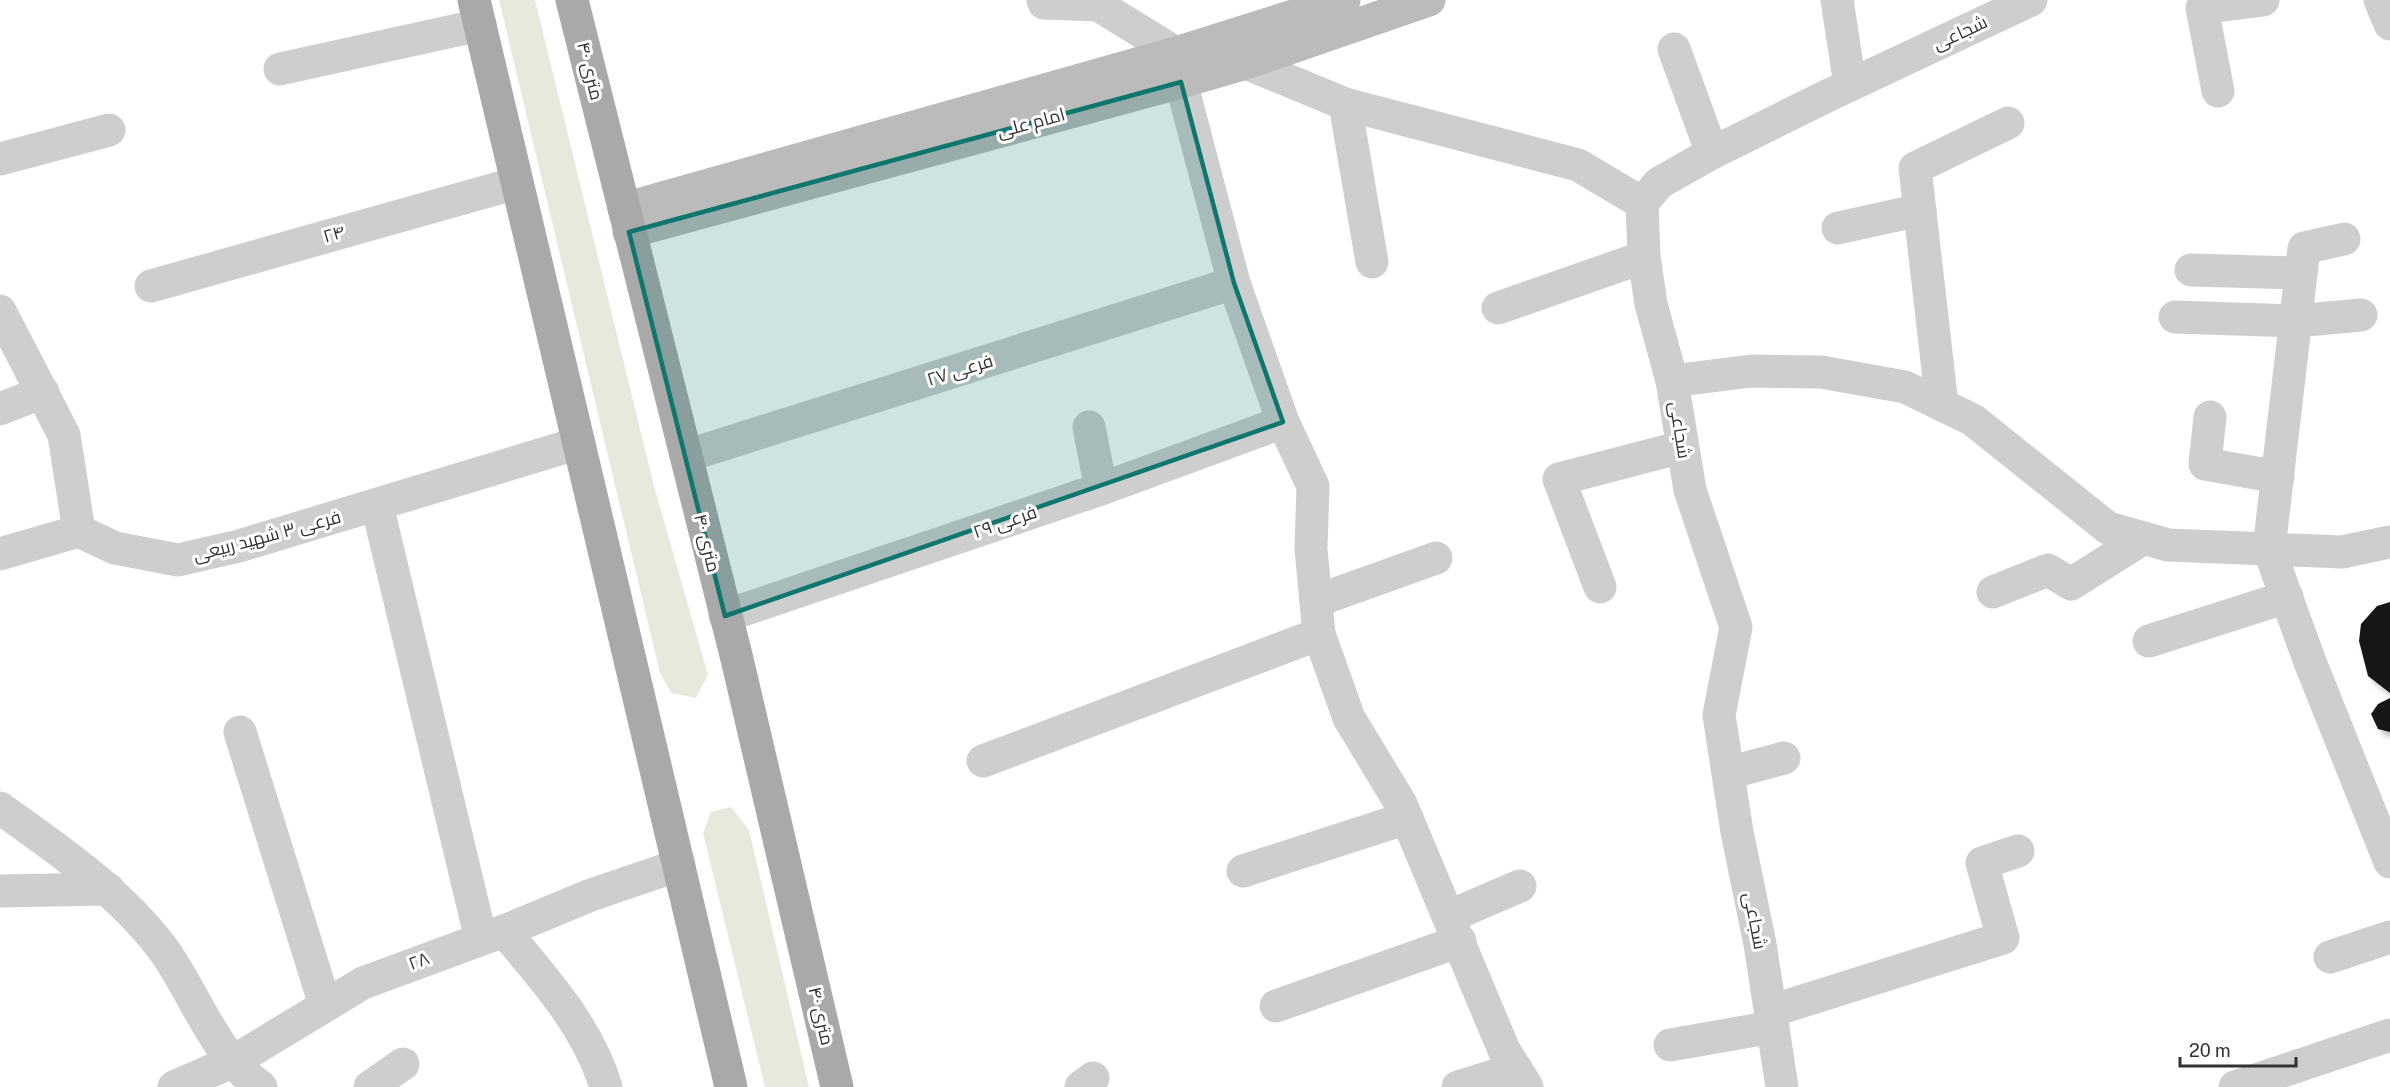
<svg xmlns="http://www.w3.org/2000/svg" width="2390" height="1087" viewBox="0 0 2390 1087" font-family="'Public Sans',Cairo,sans-serif">
<style>
.green{fill:#e5eadd}
.building{fill:#181818;filter:url(#shadow)}
.lines{fill:none;stroke-linecap:round;stroke-linejoin:round}
.minor{stroke:#cecece;stroke-width:33}
.tertiary{stroke:#cecece;stroke-width:33}
.secondary{stroke:#bbb;stroke-width:33}
.primary{stroke:#a9a9a9;stroke-width:33}
.marked{fill:#0f766e;fill-opacity:0.2;stroke:#0f766e;stroke-width:4.5;stroke-linejoin:round}
.labels{text-anchor:middle;stroke-width:6;stroke-linejoin:round;paint-order:stroke}
.street-label{font-size:18px;fill:#313131;stroke:#fff}
</style>
<defs>
<filter id="shadow"><feDropShadow dx="5.5" dy="5.5" stdDeviation="3" flood-color="#0004"/></filter>
</defs>
<rect width="100%" height="100%" fill="#fff"/>
<!-- green -->
<g class="green">
<polygon points="499,0 535,0 654,486 708,675 696,698 671,693 660,673"/>
<polygon points="731,807 749,830 809,1087 765,1087 703,833 711,812"/>
</g>
<!-- building -->
<g class="building">
<polygon points="2390,602 2390,693 2368,676 2359,641 2361,624 2377,606"/>
<polygon points="2390,698 2390,732 2378,729 2371,714 2378,704"/>
</g>
<g class="lines">
<!-- minor -->
<g class="minor">
<polyline points="1043,0 1044,3 1098,5 1176,53"/>
<polyline points="1837,0 1850,85"/>
<polyline points="2380,0 2390,24"/>
<polyline points="1674,49 1712,153"/>
<polyline points="1246,63 1345,104 1578,165 1642,203"/>
<polyline points="280,69 480,25"/>
<polyline points="1181,82 1234,283 1283,422 1313,486 1311,549 1319,634 1349,718 1401,804 1504,1050 1527,1087"/>
<polyline points="2218,91 2202,8 2263,0"/>
<polyline points="1345,104 1372,262"/>
<polyline points="0,159 109,130"/>
<polyline points="1838,228 1920,210"/>
<polyline points="2344,239 2304,248 2269,549 2310,662 2390,862"/>
<polyline points="2191,270 2301,273"/>
<polyline points="151,286 517,183"/>
<polyline points="1498,308 1644,257"/>
<polyline points="0,311 64,435 79,531 115,548 178,560 239,546 579,443"/>
<polyline points="2175,317 2296,321 2361,315"/>
<polyline points="1672,381 1751,371 1821,372 1905,387 1973,420 2108,528 2168,545 2342,552 2390,542"/>
<polyline points="1942,405 1915,168 2008,123"/>
<polyline points="0,409 43,392"/>
<polyline points="2210,417 2205,464 2278,477"/>
<polyline points="1089,427 1101,489"/>
<polyline points="686,456 1234,283"/>
<polyline points="377,505 481,939"/>
<polyline points="0,554 79,531"/>
<polyline points="1600,587 1559,479 1682,447"/>
<polyline points="1993,592 2048,570 2071,584 2144,538"/>
<polyline points="1316,601 1436,558"/>
<polyline points="725,616 1101,489 1283,422"/>
<polyline points="2149,641 2287,597"/>
<polyline points="240,732 325,1005"/>
<polyline points="983,761 1319,634"/>
<polyline points="1728,773 1784,758"/>
<path d="M0 808C58 849 120 892 163 949 195 993 214 1055 261 1087"/>
<polyline points="1243,871 1407,818"/>
<polyline points="0,891 108,889"/>
<polyline points="1450,916 1520,886"/>
<path d="M504 931C544 978 588 1027 606 1087"/>
<polyline points="2330,957 2390,937"/>
<polyline points="1276,1006 1460,941"/>
<polyline points="1771,1011 2003,938 1982,863 2018,851"/>
<polyline points="1670,1045 1773,1027"/>
<polyline points="174,1087 234,1061 363,983 504,931 591,895 679,865"/>
<polyline points="370,1087 403,1064"/>
<polyline points="1081,1087 1093,1078"/>
<polyline points="1458,1087 1516,1069"/>
<polyline points="1782,1087 1760,944 1737,832 1719,715 1736,627 1690,490 1672,381 1651,304 1644,257 1642,203 1659,183 1712,153 1827,96 2031,0"/>
</g>
<!-- tertiary -->
<polyline class="tertiary" points="2235,1087 2390,1035"/>
<!-- secondary -->
<g class="secondary">
<polyline points="624,209 1176,53 1344,0"/>
<polyline points="629,232 1181,82 1246,63 1429,0"/>
</g>
<!-- primary -->
<g class="primary">
<polyline points="474,0 731,1087"/>
<polyline points="572,0 737,659 837,1087"/>
</g>
</g>
<!-- marked area -->
<path class="marked" d="M1181 82 1234 283 1283 422 725 616 629 232Z"/>
<g class="labels">
<!-- street labels -->
<g class="street-label">
<text transform="translate(1960 33) rotate(-25)" y="6">شجاعی</text>
<text transform="translate(590 71) rotate(76)" y="6">۴۰ متری</text>
<text transform="translate(1031 123) rotate(-15)" y="6">امام علی</text>
<text transform="translate(334 234) rotate(-16)" y="6">۲۴</text>
<text transform="translate(960 370) rotate(-17)" y="6">فرعی ۲۷</text>
<text transform="translate(1680 430) rotate(81)" y="6">شجاعی</text>
<text transform="translate(1005 522) rotate(-19)" y="6">فرعی ۲۹</text>
<text transform="translate(267 536) rotate(-15)" y="6">فرعی ۳ شهید ربیعی</text>
<text transform="translate(707 543) rotate(76)" y="6">۴۰ متری</text>
<text transform="translate(1755 921) rotate(79)" y="6">شجاعی</text>
<text transform="translate(419 961) rotate(-20)" y="6">۲۸</text>
<text transform="translate(821 1016) rotate(77)" y="6">۴۰ متری</text>
</g>
</g>
<!-- scale -->
<path d="M2180 1057v9h116v-9" fill="none" stroke="#313131" stroke-width="3"/>
<text x="2189" y="1057" font-size="18" fill="#313131" stroke="#ffffff" stroke-width="4.5" paint-order="stroke">20 m</text>
</svg>
